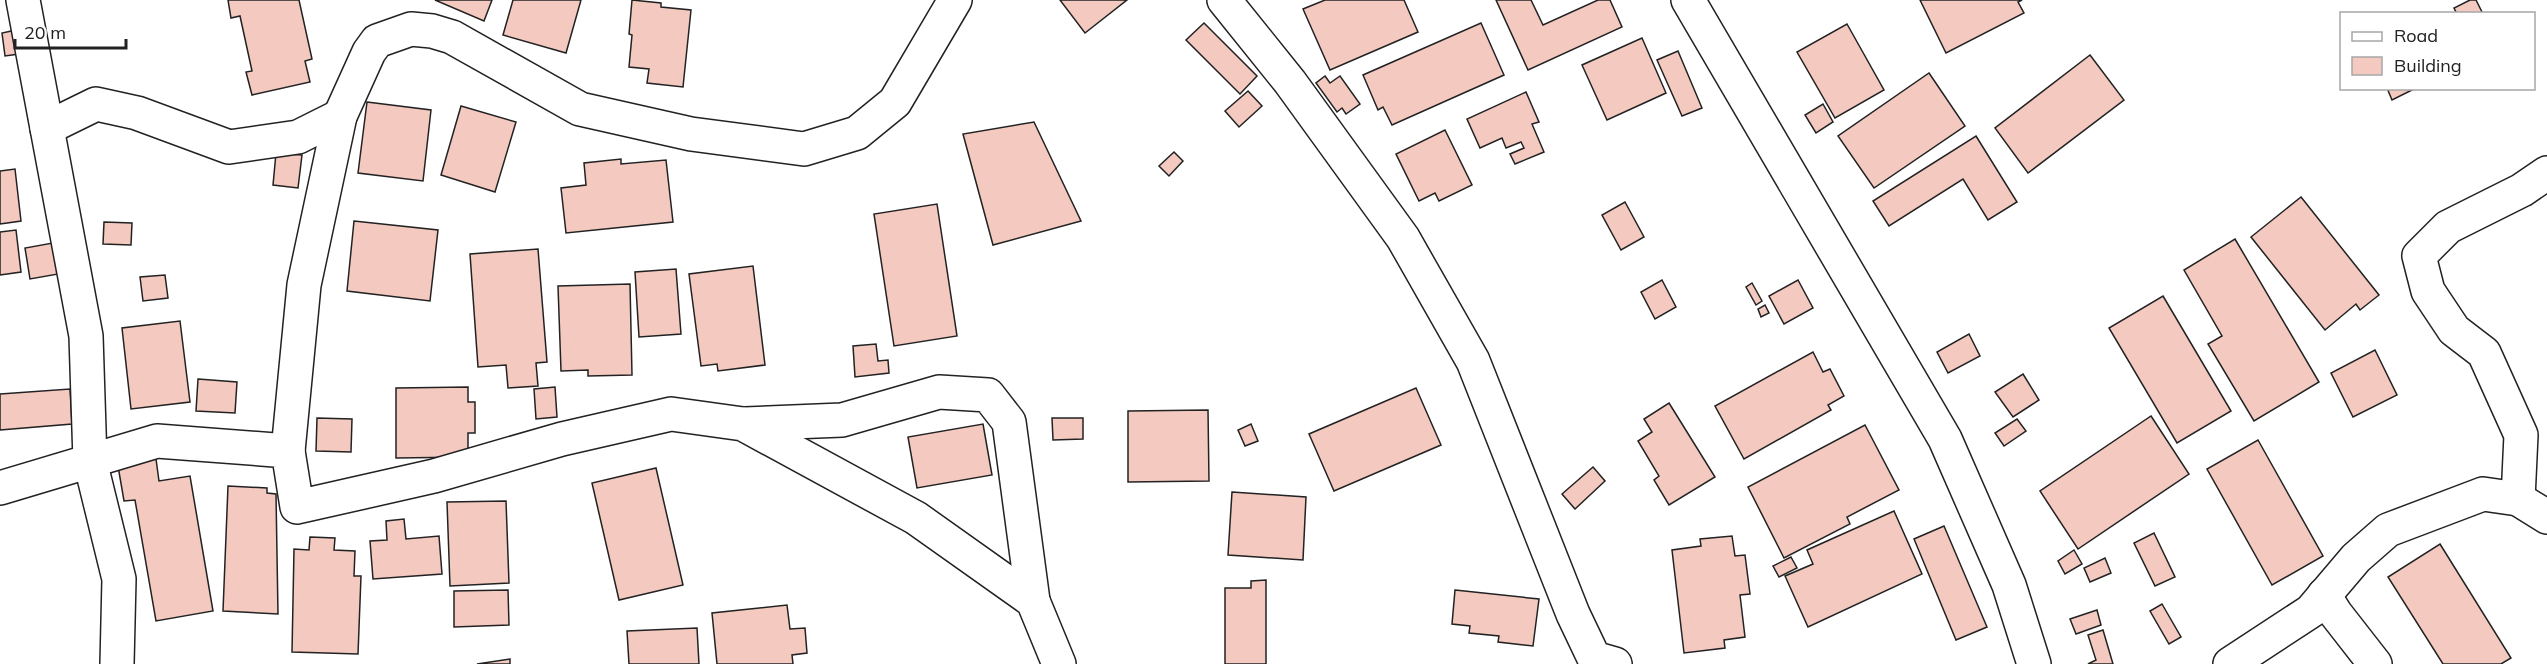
<svg xmlns="http://www.w3.org/2000/svg" width="2547" height="664" viewBox="0 0 2547 664" font-family="Mulish,sans-serif">
<style>
.building{fill:#f3c9c0;stroke:#222;stroke-width:1.5}
.lines{fill:none;stroke-linecap:round;stroke-linejoin:round}
.minor-casing{stroke:#222;stroke-width:36}
.minor{stroke:#fff;stroke-width:33}
</style>
<rect width="100%" height="100%" fill="#fff"/>
<!-- building -->
<g class="building">
<polygon points="228,0 299,0 312,59 305,61 310,82 252,95 246,72 252,71 240,16 231,18"/>
<polygon points="435,0 492,0 484,21"/>
<polygon points="513,0 581,0 566,53 503,35"/>
<polygon points="632,0 661,3 661,7 691,10 683,87 647,83 649,69 629,67 632,35 629,34"/>
<polygon points="1060,0 1127,0 1085,33"/>
<polygon points="1325,0 1404,0 1418,32 1330,70 1303,9"/>
<polygon points="1496,0 1531,0 1543,25 1598,0 1610,0 1622,27 1528,70"/>
<polygon points="1920,0 2022,0 2018,2 2024,13 1946,53"/>
<polygon points="2470,0 2476,0 2483,14 2457,14 2454,8"/>
<polygon points="1204,23 1257,76 1240,94 1186,40"/>
<polygon points="1481,23 1504,75 1392,125 1383,107 1378,110 1363,75"/>
<polygon points="1847,24 1884,90 1835,118 1797,52"/>
<polygon points="16,30 19,54 5,56 2,33"/>
<polygon points="1642,38 1666,93 1607,120 1582,65"/>
<polygon points="1678,51 1702,108 1682,116 1657,60"/>
<polygon points="2090,55 2124,100 2028,173 1995,128"/>
<polygon points="1929,73 1965,126 1874,188 1838,136"/>
<polygon points="1325,76 1330,83 1340,76 1360,104 1346,114 1342,108 1337,112 1316,83"/>
<polygon points="2387,88 2416,88 2392,100"/>
<polygon points="1248,91 1262,106 1239,127 1225,111"/>
<polygon points="1526,92 1539,122 1532,124 1544,152 1515,164 1510,154 1524,148 1521,142 1506,148 1502,138 1480,148 1467,119"/>
<polygon points="367,102 431,110 423,181 358,173"/>
<polygon points="1823,104 1833,122 1816,133 1805,115"/>
<polygon points="461,106 516,122 495,192 441,175"/>
<polygon points="1034,122 1081,221 993,245 963,134"/>
<polygon points="1445,130 1472,185 1439,201 1435,193 1419,201 1396,154"/>
<polygon points="1976,136 2017,202 1988,220 1963,179 1889,226 1873,201"/>
<polygon points="1174,152 1183,161 1169,176 1159,166"/>
<polygon points="276,153 302,155 298,188 273,185"/>
<polygon points="621,159 621,164 666,160 673,222 566,233 561,188 586,185 584,163"/>
<polygon points="15,169 21,221 0,224 0,171"/>
<polygon points="2301,197 2379,295 2360,310 2356,304 2325,330 2251,237"/>
<polygon points="1625,202 1644,237 1621,250 1602,215"/>
<polygon points="937,204 957,336 894,346 874,214"/>
<polygon points="354,221 438,230 430,301 347,291"/>
<polygon points="104,222 132,223 131,245 103,244"/>
<polygon points="16,230 21,272 0,275 0,232"/>
<polygon points="2235,239 2319,382 2254,421 2208,344 2222,336 2184,270"/>
<polygon points="58,242 64,273 30,279 25,248"/>
<polygon points="538,249 547,362 536,363 538,386 508,388 506,365 478,367 470,254"/>
<polygon points="753,266 765,365 718,371 717,364 701,366 689,274"/>
<polygon points="676,269 681,334 639,337 635,272"/>
<polygon points="165,275 168,298 143,301 140,277"/>
<polygon points="1662,280 1676,307 1655,319 1641,292"/>
<polygon points="1798,280 1813,308 1784,324 1769,296"/>
<polygon points="1752,283 1762,301 1756,305 1746,287"/>
<polygon points="630,284 632,375 588,376 588,370 561,371 558,286"/>
<polygon points="2163,296 2231,411 2177,443 2109,328"/>
<polygon points="1765,305 1769,313 1761,317 1758,309"/>
<polygon points="180,321 190,402 131,409 122,328"/>
<polygon points="1969,334 1980,356 1948,373 1937,352"/>
<polygon points="876,344 878,361 888,360 889,373 855,377 853,346"/>
<polygon points="2375,350 2397,395 2353,417 2331,373"/>
<polygon points="1813,352 1823,372 1830,369 1844,396 1828,405 1831,410 1744,459 1715,406"/>
<polygon points="2023,374 2039,400 2013,417 1995,392"/>
<polygon points="198,379 237,382 235,413 196,411"/>
<polygon points="468,387 468,402 475,402 475,433 468,433 468,457 396,458 396,388"/>
<polygon points="555,387 557,417 536,419 534,389"/>
<polygon points="1416,388 1441,445 1334,491 1309,434"/>
<polygon points="70,389 72,424 0,430 0,394"/>
<polygon points="1669,403 1715,477 1669,505 1654,480 1659,476 1638,441 1652,432 1644,419"/>
<polygon points="1208,410 1209,481 1128,482 1128,411"/>
<polygon points="2151,416 2189,474 2078,549 2040,491"/>
<polygon points="317,418 352,419 351,452 316,451"/>
<polygon points="1052,418 1083,418 1083,439 1053,440"/>
<polygon points="2017,419 2026,431 2004,446 1995,433"/>
<polygon points="983,424 992,475 917,488 908,437"/>
<polygon points="1251,424 1258,441 1245,446 1238,430"/>
<polygon points="1865,425 1899,490 1847,517 1850,524 1784,558 1748,487"/>
<polygon points="2258,440 2323,556 2272,585 2207,469"/>
<polygon points="156,459 159,481 190,476 213,611 156,621 135,500 124,501 118,466"/>
<polygon points="1593,467 1605,481 1575,509 1562,494"/>
<polygon points="656,468 683,585 619,600 592,483"/>
<polygon points="228,486 267,488 267,493 276,494 278,614 223,611"/>
<polygon points="1232,492 1306,497 1303,560 1228,555"/>
<polygon points="506,501 509,583 450,586 447,502"/>
<polygon points="1894,511 1922,574 1808,627 1785,576 1813,564 1807,550"/>
<polygon points="404,519 406,539 439,536 442,574 373,579 370,541 387,540 386,521"/>
<polygon points="1944,526 1987,627 1956,640 1914,539"/>
<polygon points="2154,533 2175,577 2155,586 2134,543"/>
<polygon points="1732,536 1735,556 1745,555 1750,594 1740,595 1745,637 1724,640 1725,648 1684,653 1672,550 1701,546 1700,539"/>
<polygon points="310,537 335,538 334,550 355,551 354,576 361,576 358,654 292,652 294,549 309,550"/>
<polygon points="2440,544 2511,658 2501,664 2443,664 2388,577"/>
<polygon points="2074,550 2082,564 2065,574 2058,561"/>
<polygon points="1791,557 1797,568 1779,577 1773,566"/>
<polygon points="2105,558 2111,573 2090,582 2084,568"/>
<polygon points="1266,580 1266,664 1225,664 1225,588 1251,588 1251,581"/>
<polygon points="508,590 509,625 454,627 454,591"/>
<polygon points="1455,590 1539,599 1533,646 1498,642 1499,636 1469,633 1470,626 1452,624"/>
<polygon points="2162,604 2181,637 2169,644 2150,611"/>
<polygon points="787,605 790,629 805,628 807,653 792,655 793,664 717,664 712,613"/>
<polygon points="2097,610 2101,625 2076,634 2070,619"/>
<polygon points="697,628 699,664 629,664 627,631"/>
<polygon points="2103,630 2113,664 2088,664 2096,660 2088,635"/>
<polygon points="510,659 510,664 477,664"/>
</g>
<g class="lines">
<defs>
<g id="minor">
<polyline points="23,0 86,336 90,461 119,579 117,664"/>
<polyline points="1224,0 1290,82 1403,238 1473,361 1573,614 1594,658 1615,664"/>
<polyline points="1688,0 1945,439 2009,585 2034,664"/>
<polyline points="47,128 96,104 137,113 229,147 298,137 340,116"/>
<polyline points="745,424 842,420 939,392 988,395 1009,422 1033,601"/>
<polyline points="288,451 304,285 340,116 369,52 377,41 411,29 432,31 452,37 580,109 691,134 804,149 857,133 895,102 955,0"/>
<polyline points="0,488 157,441 288,451 297,507 434,476 562,439 671,414 743,424 916,518 1033,601 1059,664"/>
<polyline points="2518,499 2521,435 2484,353 2454,330 2428,291 2419,256 2448,227 2522,190 2547,173"/>
<polyline points="2324,595 2336,614 2375,664"/>
<polyline points="2230,664 2311,611 2356,558 2388,530 2483,494 2518,499 2547,517"/>
</g>
</defs>
<!-- minor casing -->
<use href="#minor" class="minor-casing"/>
<!-- minor -->
<use href="#minor" class="minor"/>
</g>
<!-- legend -->
<rect x="2340" y="12" width="195" height="78" fill="#ffffff" stroke="#a7a7a7" stroke-width="1.5"/>
<rect x="2352" y="32" width="30" height="9" fill="#ffffff" stroke="#a7a7a7" stroke-width="1.5"/>
<text x="2394" y="42" font-size="18" fill="#222222">Road</text>
<rect x="2352" y="57" width="30" height="18" fill="#f3c9c0" stroke="#a7a7a7" stroke-width="1.5"/>
<text x="2394" y="72" font-size="18" fill="#222222">Building</text>
<!-- scale -->
<path d="M15 39v9h111v-9" fill="none" stroke="#222222" stroke-width="3"/>
<text x="24" y="39" font-size="18" fill="#222222" stroke="#ffffff" stroke-width="4.5" paint-order="stroke">20 m</text>
</svg>
